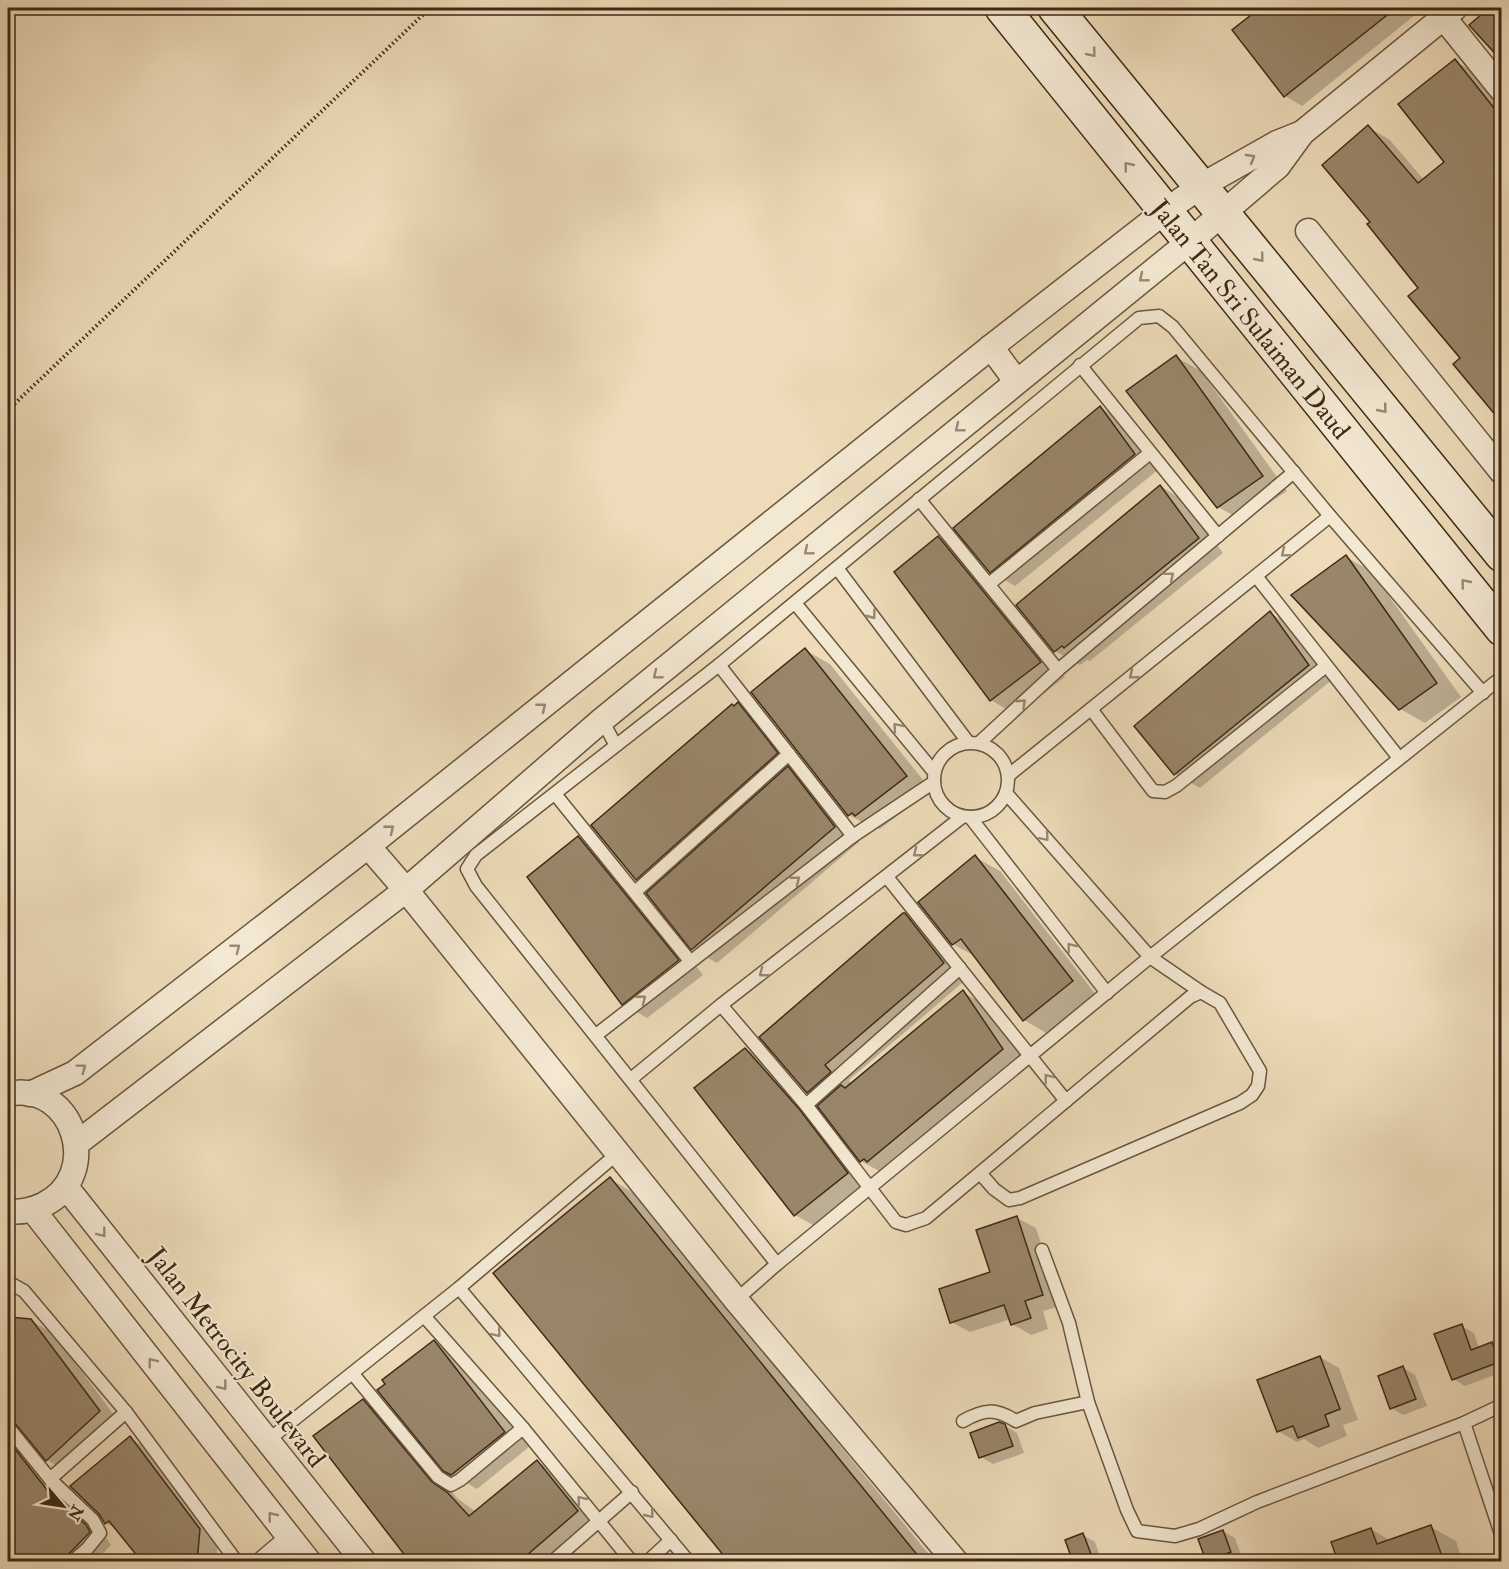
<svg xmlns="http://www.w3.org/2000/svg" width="1509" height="1569" viewBox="0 0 1509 1569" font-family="'IM FELL Double Pica',serif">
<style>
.shadow{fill:#0003}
.building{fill:#99866a;stroke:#3f2915;stroke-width:1.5}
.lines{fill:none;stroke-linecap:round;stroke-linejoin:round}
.lane-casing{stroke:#6a563e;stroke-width:15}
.street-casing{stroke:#6a563e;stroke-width:27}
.secondary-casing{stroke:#3f2915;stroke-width:36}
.path{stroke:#3f2915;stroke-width:4;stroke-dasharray:1.5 3;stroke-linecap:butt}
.lane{stroke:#f3e8d2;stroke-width:12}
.street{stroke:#f3e8d2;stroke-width:24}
.secondary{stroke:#f3e8d2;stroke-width:33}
.oneway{stroke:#998874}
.labels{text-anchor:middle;stroke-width:4.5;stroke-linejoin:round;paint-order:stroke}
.street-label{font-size:26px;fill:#3f2915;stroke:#f3e8d2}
</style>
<rect width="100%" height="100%" fill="#eddbb9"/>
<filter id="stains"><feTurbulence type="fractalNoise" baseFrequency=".00333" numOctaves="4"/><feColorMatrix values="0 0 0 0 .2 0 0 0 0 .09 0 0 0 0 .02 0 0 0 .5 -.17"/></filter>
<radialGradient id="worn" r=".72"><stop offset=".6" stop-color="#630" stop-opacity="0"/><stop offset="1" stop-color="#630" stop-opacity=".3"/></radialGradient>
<!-- shadow -->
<g class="shadow">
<polygon points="1262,8 1409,8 1415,15 1302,106 1285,96 1234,30"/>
<polygon points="1455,61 1478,74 1502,104 1502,421 1420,288 1372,222 1368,127 1390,140 1424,180 1446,162"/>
<polygon points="1176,357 1201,371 1287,491 1243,521 1218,507"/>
<polygon points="1100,407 1125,422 1159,469 1015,586 991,572"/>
<polygon points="1160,486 1185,501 1223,553 1090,661 1087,660 1080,665 1055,651 1018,605"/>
<polygon points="938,538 963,552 1065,677 1016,715 991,700 896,572"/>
<polygon points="1346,557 1371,571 1461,697 1425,723 1400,709"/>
<polygon points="1270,613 1295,627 1333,679 1200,788 1175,774"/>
<polygon points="805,650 830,664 931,790 880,829 877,827 874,829 849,815"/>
<polygon points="738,704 763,718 859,842 717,963 692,949 653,889 636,879 735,707"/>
<polygon points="578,838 603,852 703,975 647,1018 623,1004"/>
<polygon points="975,857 1000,871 1096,995 1048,1034 1024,1020 976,957 953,944 920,903"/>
<polygon points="905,915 930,929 968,978 849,1080 852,1084 963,992 988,1007 1027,1064 886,1175 861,1161 819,1106 824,1102 808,1092"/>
<polygon points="746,1049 771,1063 871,1187 820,1229 795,1215 696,1088"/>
<polygon points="610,1179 634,1193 935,1562 731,1562"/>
<polygon points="1017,1218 1036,1228 1061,1306 1043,1311 1048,1329 1031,1335 1012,1324 1011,1319 970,1332 951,1322 992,1273"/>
<polygon points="8,1319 31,1321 53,1333 120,1423 68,1472 47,1460 24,1432 21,1442 78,1511 107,1539 111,1545 94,1562 8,1562 8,1417 18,1409 11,1400 8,1402"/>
<polygon points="1461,1326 1474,1333 1479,1348 1491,1344 1502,1350 1502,1372 1465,1386 1453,1379"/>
<polygon points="434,1341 459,1356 529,1447 477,1489 444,1470"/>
<polygon points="1320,1357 1339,1368 1358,1420 1343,1425 1347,1436 1318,1448 1304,1439 1297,1442 1278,1431"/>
<polygon points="1403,1368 1415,1375 1427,1406 1403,1415 1391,1408"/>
<polygon points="363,1401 388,1416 457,1498 476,1512 538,1462 562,1476 602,1526 560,1562 412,1562"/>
<polygon points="1004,1425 1017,1433 1024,1453 993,1464 981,1457"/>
<polygon points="130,1438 148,1449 218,1541 216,1562 126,1562 137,1553 118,1530 106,1523"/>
<polygon points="1431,1527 1456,1541 1463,1562 1340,1562 1371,1529 1391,1541"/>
<polygon points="1223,1531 1235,1538 1242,1558 1233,1562 1210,1562 1207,1560"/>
<polygon points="1083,1535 1095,1542 1102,1562 1075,1562"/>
</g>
<!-- building -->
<g class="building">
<polygon points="1260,8 1396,8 1284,97 1232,30"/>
<polygon points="1489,8 1502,8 1502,61 1469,25"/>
<polygon points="1455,59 1502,118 1502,423 1453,364 1460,358 1408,296 1418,288 1367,224 1370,222 1322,165 1368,125 1418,183 1444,162 1398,104"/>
<polygon points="1176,355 1263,476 1217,508 1126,391"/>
<polygon points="1100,406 1135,454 990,573 953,528"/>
<polygon points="1160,485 1199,538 1064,648 1062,646 1054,652 1016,605"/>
<polygon points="938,536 1041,662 990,701 894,572"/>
<polygon points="1346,555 1437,683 1399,710 1291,595"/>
<polygon points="1270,611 1309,665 1174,775 1134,726"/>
<polygon points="805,648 907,776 855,816 852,813 848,816 751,692"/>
<polygon points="738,702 778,753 636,880 591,825 732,704 734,706"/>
<polygon points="788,766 835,827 691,950 646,893"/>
<polygon points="578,836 679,960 622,1005 527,877"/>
<polygon points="975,855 1073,981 1023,1021 961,939 952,945 918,902"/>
<polygon points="903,913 905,913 944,963 825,1065 831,1072 807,1093 759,1037"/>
<polygon points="963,990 1003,1049 867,1162 864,1159 860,1162 817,1106 841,1085 845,1088"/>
<polygon points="745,1048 800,1110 848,1173 794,1216 694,1088"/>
<polygon points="610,1177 923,1562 729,1562 493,1273"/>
<polygon points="1017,1216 1043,1295 1025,1301 1031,1318 1011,1325 1004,1305 950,1323 939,1289 990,1272 976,1230"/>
<polygon points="8,1317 31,1319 100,1411 46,1461 14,1422 8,1419"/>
<polygon points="1462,1324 1471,1350 1492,1342 1499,1362 1452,1380 1434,1334"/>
<polygon points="434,1340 505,1432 451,1475 443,1471 377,1390 385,1384 382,1380"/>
<polygon points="1320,1356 1340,1409 1325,1415 1329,1426 1298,1438 1293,1426 1277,1432 1257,1380"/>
<polygon points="1403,1366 1416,1399 1390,1409 1378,1376"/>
<polygon points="363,1399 432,1482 448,1493 469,1516 537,1460 578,1511 519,1562 410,1562 313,1436"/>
<polygon points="999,1422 1005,1424 1013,1446 979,1458 970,1433"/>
<polygon points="130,1436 200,1529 197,1562 142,1562 109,1521 105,1524 99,1514 70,1486"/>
<polygon points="8,1440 54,1499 57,1497 86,1525 90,1532 61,1562 8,1562"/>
<polygon points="1431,1525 1444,1562 1336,1562 1337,1559 1331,1542 1371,1528 1377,1544"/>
<polygon points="1223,1530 1231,1552 1206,1561 1198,1539"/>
<polygon points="1083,1533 1094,1562 1073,1562 1065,1540"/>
</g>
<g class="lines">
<defs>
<g id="lane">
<polyline points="1080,365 1218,536"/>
<polyline points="919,499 1058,670"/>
<polyline points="837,568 968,742"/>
<polyline points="1256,576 1399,758"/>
<polyline points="989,584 1150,453"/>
<polyline points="795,603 934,772"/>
<polyline points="719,665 853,836"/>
<polyline points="1091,709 1153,791 1165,792 1176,786 1326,666"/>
<polyline points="602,720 615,744"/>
<circle cx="971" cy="780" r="37"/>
<polyline points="979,743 1058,670 1294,472"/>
<polyline points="1009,775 1330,516"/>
<polyline points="1006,793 1150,957 1201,992"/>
<polyline points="555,794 690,961"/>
<polyline points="970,817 1107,993"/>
<polyline points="887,877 1066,1101"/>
<polyline points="635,892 789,754"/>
<polyline points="721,1005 806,1105 896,1222 906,1225 926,1218 1190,997 1201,992 1220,1003 1260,1071 1258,1086 1252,1095 1240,1103 1020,1198 1009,1200 994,1189 980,1173"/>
<polyline points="596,1035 853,836 934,782"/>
<polyline points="631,1079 721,1005 962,817"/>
<polyline points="806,1105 960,968"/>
<polyline points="1042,1250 1069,1323 1088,1402 1127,1510 1137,1531 1175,1536 1199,1529 1257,1502 1464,1423 1502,1405"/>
<polyline points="777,1264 476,886 467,869 476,855 719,665 1139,318 1159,316 1173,327 1330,516 1483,693"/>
<polyline points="8,1282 24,1291 126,1412 237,1562"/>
<polyline points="459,1288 689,1562"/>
<polyline points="736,1300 777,1264 1150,957 1502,677"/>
<polyline points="424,1316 523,1428 632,1562"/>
<polyline points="353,1374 438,1477 451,1485 460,1480 523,1428"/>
<path d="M963 1421C984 1409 995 1408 1016 1421L1035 1413 1088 1402"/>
<polyline points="1464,1423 1502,1537"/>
<polyline points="8,1427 50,1479 93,1520 100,1533 87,1549 72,1562"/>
<polyline points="267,1441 459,1288 617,1154"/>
<polyline points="50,1479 126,1412"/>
<polyline points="552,1562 632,1492"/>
<polyline points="647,1562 671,1540"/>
</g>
<g id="street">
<polyline points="1444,18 1502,90"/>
<polyline points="1308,231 1502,472"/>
<polyline points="991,347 1016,381"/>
<polyline points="368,846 406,890 736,1300 956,1562"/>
<path d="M8 1094C74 1080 104 1176 43 1205 32 1210 20 1213 8 1211"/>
<polyline points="30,1094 75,1073 368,846 991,347 1164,212 1201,186 1277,143 1302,133"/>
<polyline points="76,1144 406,890 602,720 1189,242 1278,166 1302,133 1455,8"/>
<polyline points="66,1187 364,1562"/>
<polyline points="33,1210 309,1562"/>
<polyline points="265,1562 291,1540"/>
</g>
<g id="secondary">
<polyline points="1002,8 1502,629"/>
<polyline points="1055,8 1502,555"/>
</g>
</defs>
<!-- lane casing -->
<use href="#lane" class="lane-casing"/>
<!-- street casing -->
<use href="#street" class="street-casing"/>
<!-- secondary casing -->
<use href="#secondary" class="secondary-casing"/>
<!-- path -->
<g class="path">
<polyline points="8,19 21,8"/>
<polyline points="8,410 430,8"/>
</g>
<!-- lane -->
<use href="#lane" class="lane"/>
<!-- street -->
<use href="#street" class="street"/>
<!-- secondary -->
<use href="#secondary" class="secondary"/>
</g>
<!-- one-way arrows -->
<defs><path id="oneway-chevron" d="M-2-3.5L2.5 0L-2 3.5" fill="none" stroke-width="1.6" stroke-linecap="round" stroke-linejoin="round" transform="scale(1.5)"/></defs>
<g class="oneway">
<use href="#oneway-chevron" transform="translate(1092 53) rotate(51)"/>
<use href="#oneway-chevron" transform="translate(1251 158) rotate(-30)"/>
<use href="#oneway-chevron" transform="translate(1128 166) rotate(-129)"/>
<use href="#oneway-chevron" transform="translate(1260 258) rotate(51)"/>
<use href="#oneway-chevron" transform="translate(1143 278) rotate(141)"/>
<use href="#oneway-chevron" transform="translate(1383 409) rotate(51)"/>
<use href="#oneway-chevron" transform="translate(959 428) rotate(141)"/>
<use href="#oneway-chevron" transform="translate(808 551) rotate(141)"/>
<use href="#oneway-chevron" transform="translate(1285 553) rotate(141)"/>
<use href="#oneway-chevron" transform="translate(1170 576) rotate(-40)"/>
<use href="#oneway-chevron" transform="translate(1465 583) rotate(-129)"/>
<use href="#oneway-chevron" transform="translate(872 615) rotate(53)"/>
<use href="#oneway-chevron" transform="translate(657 675) rotate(141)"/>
<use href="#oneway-chevron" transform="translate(1133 675) rotate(141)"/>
<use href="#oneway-chevron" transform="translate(1022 703) rotate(-43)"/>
<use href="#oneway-chevron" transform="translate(542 707) rotate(-39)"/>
<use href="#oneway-chevron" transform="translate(897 727) rotate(-130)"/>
<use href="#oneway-chevron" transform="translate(390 829) rotate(-39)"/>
<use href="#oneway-chevron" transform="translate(1045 837) rotate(49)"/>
<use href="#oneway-chevron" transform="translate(917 853) rotate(142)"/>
<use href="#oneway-chevron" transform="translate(796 880) rotate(-38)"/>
<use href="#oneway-chevron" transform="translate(1071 947) rotate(-128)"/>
<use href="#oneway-chevron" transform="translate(236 948) rotate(-38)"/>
<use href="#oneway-chevron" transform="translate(763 973) rotate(142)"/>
<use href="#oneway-chevron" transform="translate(642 999) rotate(-38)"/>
<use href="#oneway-chevron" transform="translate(82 1068) rotate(-37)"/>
<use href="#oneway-chevron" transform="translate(1048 1078) rotate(-128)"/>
<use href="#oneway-chevron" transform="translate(102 1233) rotate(52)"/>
<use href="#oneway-chevron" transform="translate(497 1333) rotate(50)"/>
<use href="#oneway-chevron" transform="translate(152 1362) rotate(-128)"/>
<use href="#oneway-chevron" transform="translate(223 1386) rotate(52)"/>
<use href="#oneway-chevron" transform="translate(581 1500) rotate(-129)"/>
<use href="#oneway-chevron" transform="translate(650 1514) rotate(51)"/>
<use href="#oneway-chevron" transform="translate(272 1516) rotate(-128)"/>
</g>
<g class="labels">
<!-- street labels -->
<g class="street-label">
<text transform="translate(1251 319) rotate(51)" y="9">Jalan Tan Sri Sulaiman Daud</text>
<text transform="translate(237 1357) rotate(52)" y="9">Jalan Metrocity Boulevard</text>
</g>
</g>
<!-- margin -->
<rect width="1509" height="1569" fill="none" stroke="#eddbb9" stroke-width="30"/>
<rect x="9" y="9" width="1491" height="1551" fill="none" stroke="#3f2915" stroke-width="3"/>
<rect x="15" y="15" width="1479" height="1539" fill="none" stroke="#3f2915" stroke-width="1.5"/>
<!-- north arrow -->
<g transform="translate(63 1506) rotate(119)" stroke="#f3e8d2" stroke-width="4.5" paint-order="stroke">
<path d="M0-4.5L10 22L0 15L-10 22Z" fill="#3f2915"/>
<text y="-9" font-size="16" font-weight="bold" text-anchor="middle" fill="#3f2915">N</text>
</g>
<rect width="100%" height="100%" filter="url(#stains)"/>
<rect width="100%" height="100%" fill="url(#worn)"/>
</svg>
